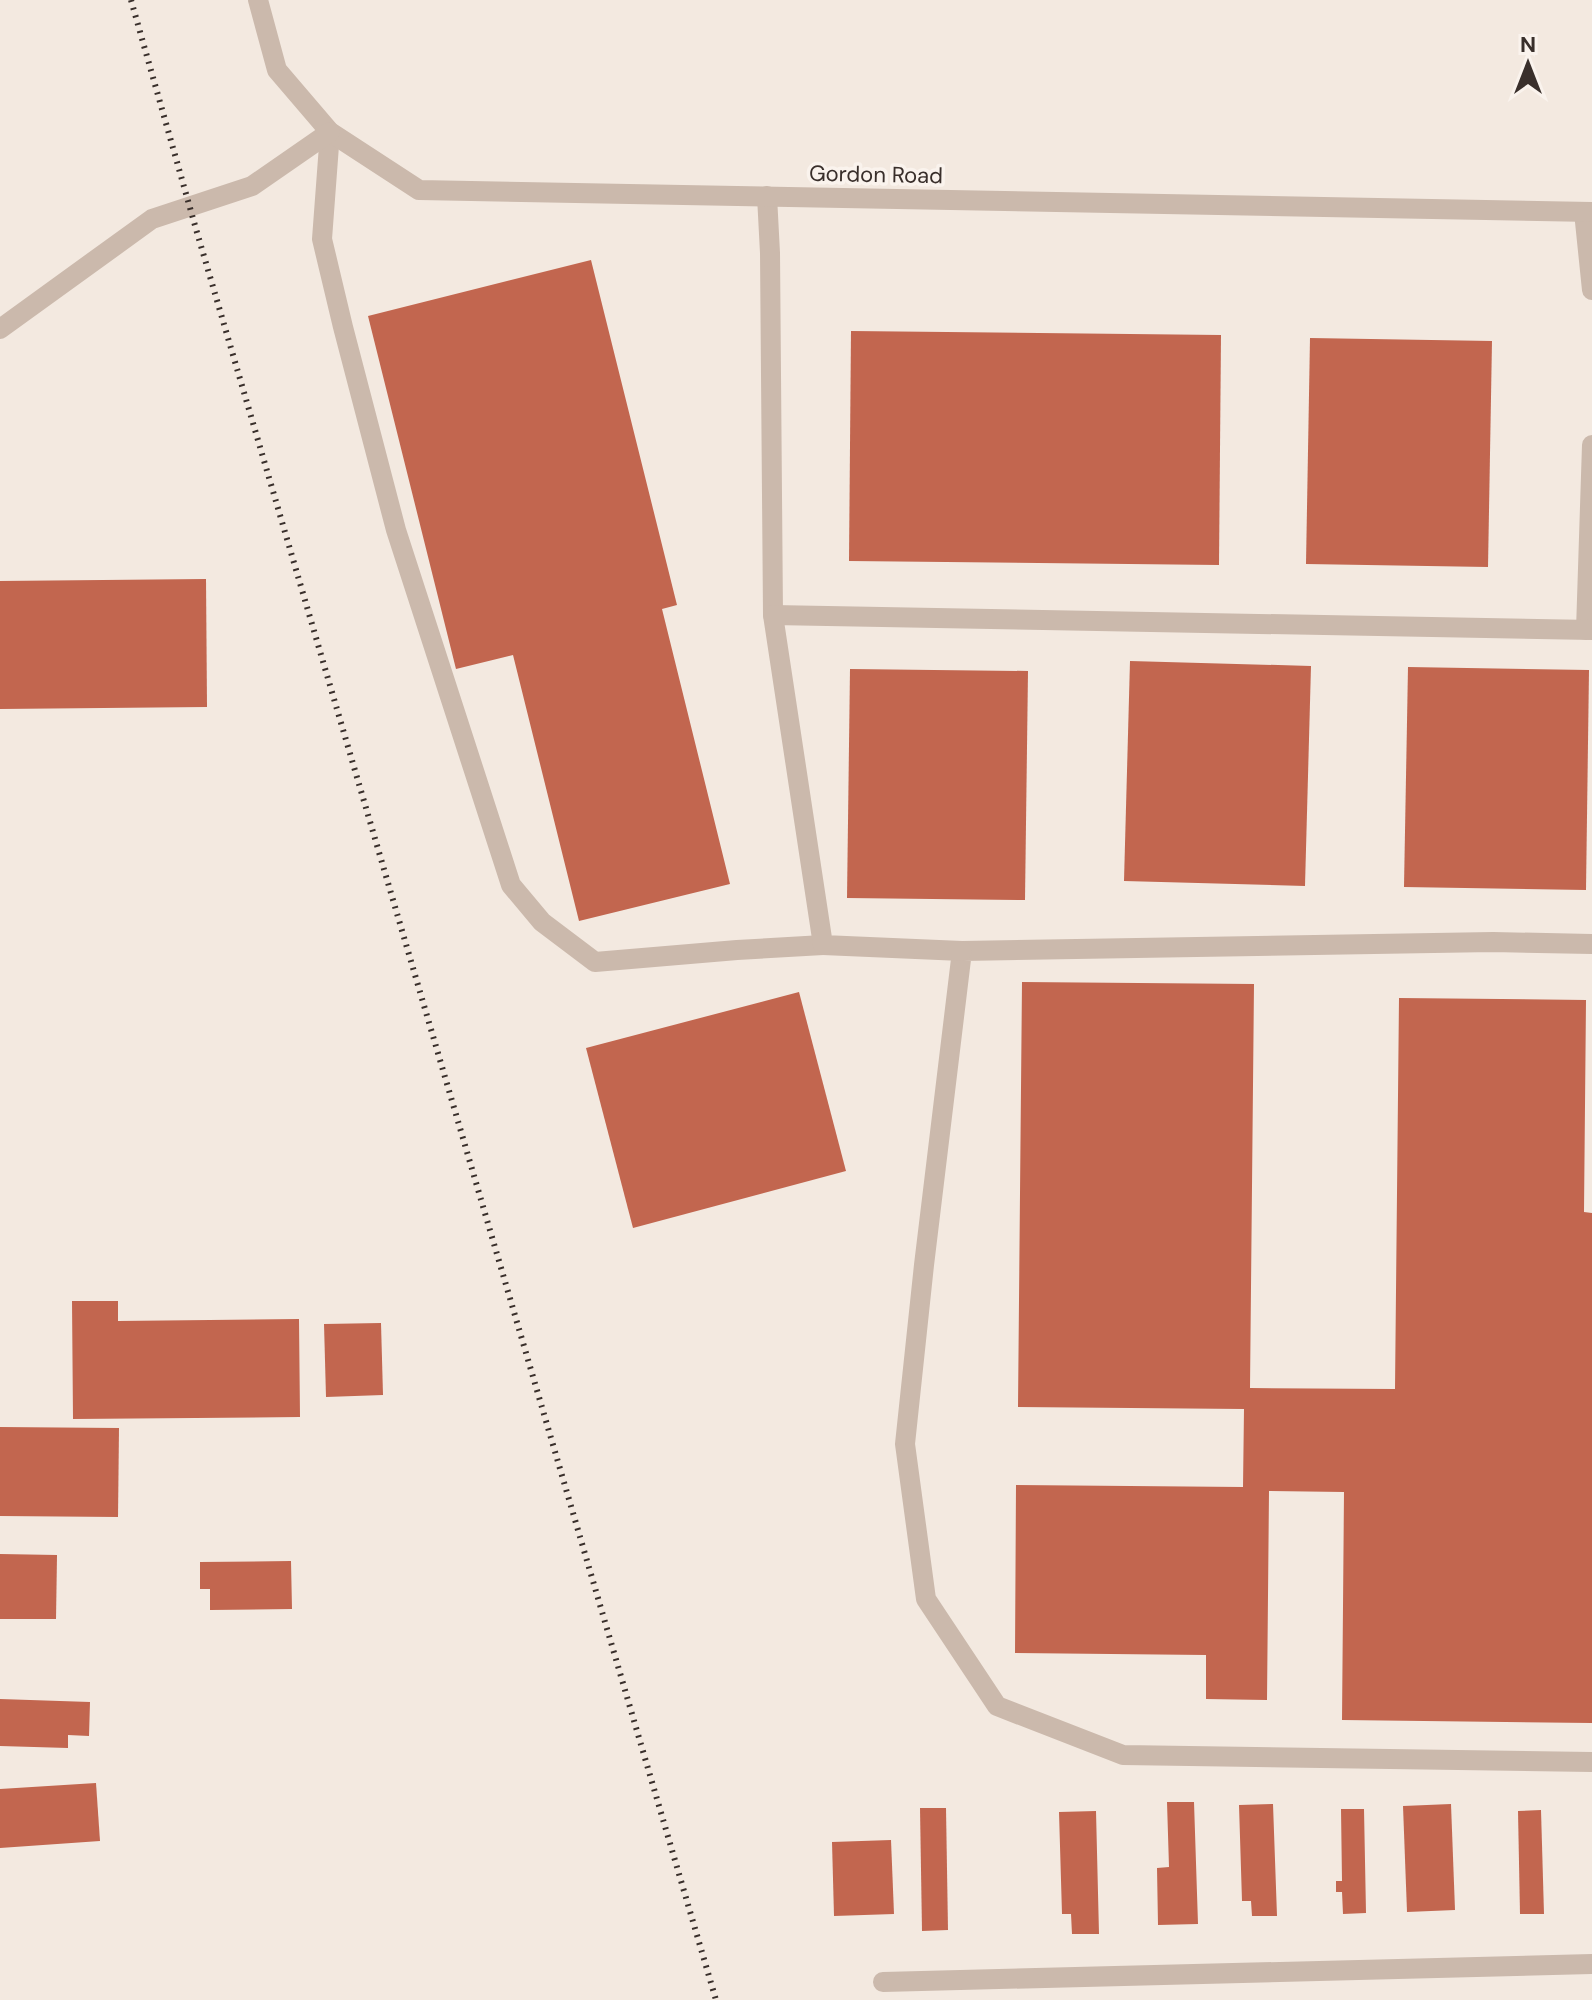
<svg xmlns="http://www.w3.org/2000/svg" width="1592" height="2000" viewBox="0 0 1592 2000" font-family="'DM Sans',sans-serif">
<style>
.building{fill:#c2664f}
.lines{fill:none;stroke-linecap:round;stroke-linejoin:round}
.service{stroke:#cbb9ac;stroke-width:20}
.minor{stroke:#cbb9ac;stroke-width:20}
.rail{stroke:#392f2b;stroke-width:6;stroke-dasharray:2 6;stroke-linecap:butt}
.labels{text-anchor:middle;stroke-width:7;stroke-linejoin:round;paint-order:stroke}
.street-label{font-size:22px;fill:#392f2b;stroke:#faf3ed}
</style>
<rect width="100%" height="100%" fill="#f3e9e0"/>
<!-- building -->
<g class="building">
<polygon points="591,260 677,605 662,609 730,884 579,921 513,655 456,669 368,316"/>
<polygon points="851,331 1221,335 1219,565 849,561"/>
<polygon points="1310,338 1492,341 1488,567 1306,564"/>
<polygon points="206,579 207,707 0,709 0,581"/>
<polygon points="1130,661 1311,666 1305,886 1124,881"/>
<polygon points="1408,667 1589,670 1586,890 1404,887"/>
<polygon points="850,669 1028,671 1025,900 847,898"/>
<polygon points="1022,982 1254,984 1250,1388 1395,1389 1399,998 1586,1000 1584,1212 1592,1213 1592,1723 1342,1720 1344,1492 1269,1491 1267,1700 1206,1699 1206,1655 1015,1653 1016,1485 1243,1487 1244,1409 1018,1407"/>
<polygon points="799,992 846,1171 633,1228 586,1048"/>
<polygon points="72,1301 118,1301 118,1321 299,1319 300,1417 73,1419"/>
<polygon points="381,1323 383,1395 326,1397 324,1324"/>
<polygon points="0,1427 119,1428 118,1517 0,1516"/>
<polygon points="0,1554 57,1555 56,1619 0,1619"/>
<polygon points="291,1561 292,1609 210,1610 210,1589 200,1589 200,1562"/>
<polygon points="0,1699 90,1702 89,1736 68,1735 68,1748 0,1746"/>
<polygon points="96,1783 100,1841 0,1848 0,1789"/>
<polygon points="1167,1802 1194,1802 1198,1924 1158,1925 1157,1868 1169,1867"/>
<polygon points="1273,1804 1277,1916 1252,1916 1251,1901 1242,1901 1239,1805"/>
<polygon points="1451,1804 1455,1910 1407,1912 1403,1806"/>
<polygon points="920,1808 946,1808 948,1930 922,1931"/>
<polygon points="1341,1809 1364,1809 1366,1913 1343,1914 1342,1892 1336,1892 1336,1881 1342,1881"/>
<polygon points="1541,1810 1544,1914 1520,1914 1518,1811"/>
<polygon points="1096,1811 1099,1934 1072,1934 1071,1914 1062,1914 1059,1812"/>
<polygon points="891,1840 894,1914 834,1916 832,1842"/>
</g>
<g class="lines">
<!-- service -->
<g class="service">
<polyline points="330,132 322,239 343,327 396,530 511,885 542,922 595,962 737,950 823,945"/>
<polyline points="767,196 770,253 773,615"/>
<polyline points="1584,212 1592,290"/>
<polyline points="1586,630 1592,445"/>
<polyline points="1592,944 1493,942 962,951 924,1265 905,1444 926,1599 997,1706 1123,1755 1592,1762"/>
<polyline points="962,951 823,945 773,615 1592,630"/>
<polyline points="883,1982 1592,1964"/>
</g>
<!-- minor -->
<g class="minor">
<polyline points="258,0 277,70 330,132 419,190 1592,212"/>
<polyline points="0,329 152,219 252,186 330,132"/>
</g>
<!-- rail -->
<polyline class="rail" points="131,0 196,229 716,2000"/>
</g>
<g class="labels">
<!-- street labels -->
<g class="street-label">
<text transform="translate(876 174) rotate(1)" y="8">Gordon Road</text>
</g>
</g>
<!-- north arrow -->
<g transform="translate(1528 64)" stroke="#faf3ed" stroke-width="6" paint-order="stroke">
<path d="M0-6L14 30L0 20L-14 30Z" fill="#392f2b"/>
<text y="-12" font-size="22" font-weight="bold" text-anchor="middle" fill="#392f2b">N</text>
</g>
</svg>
